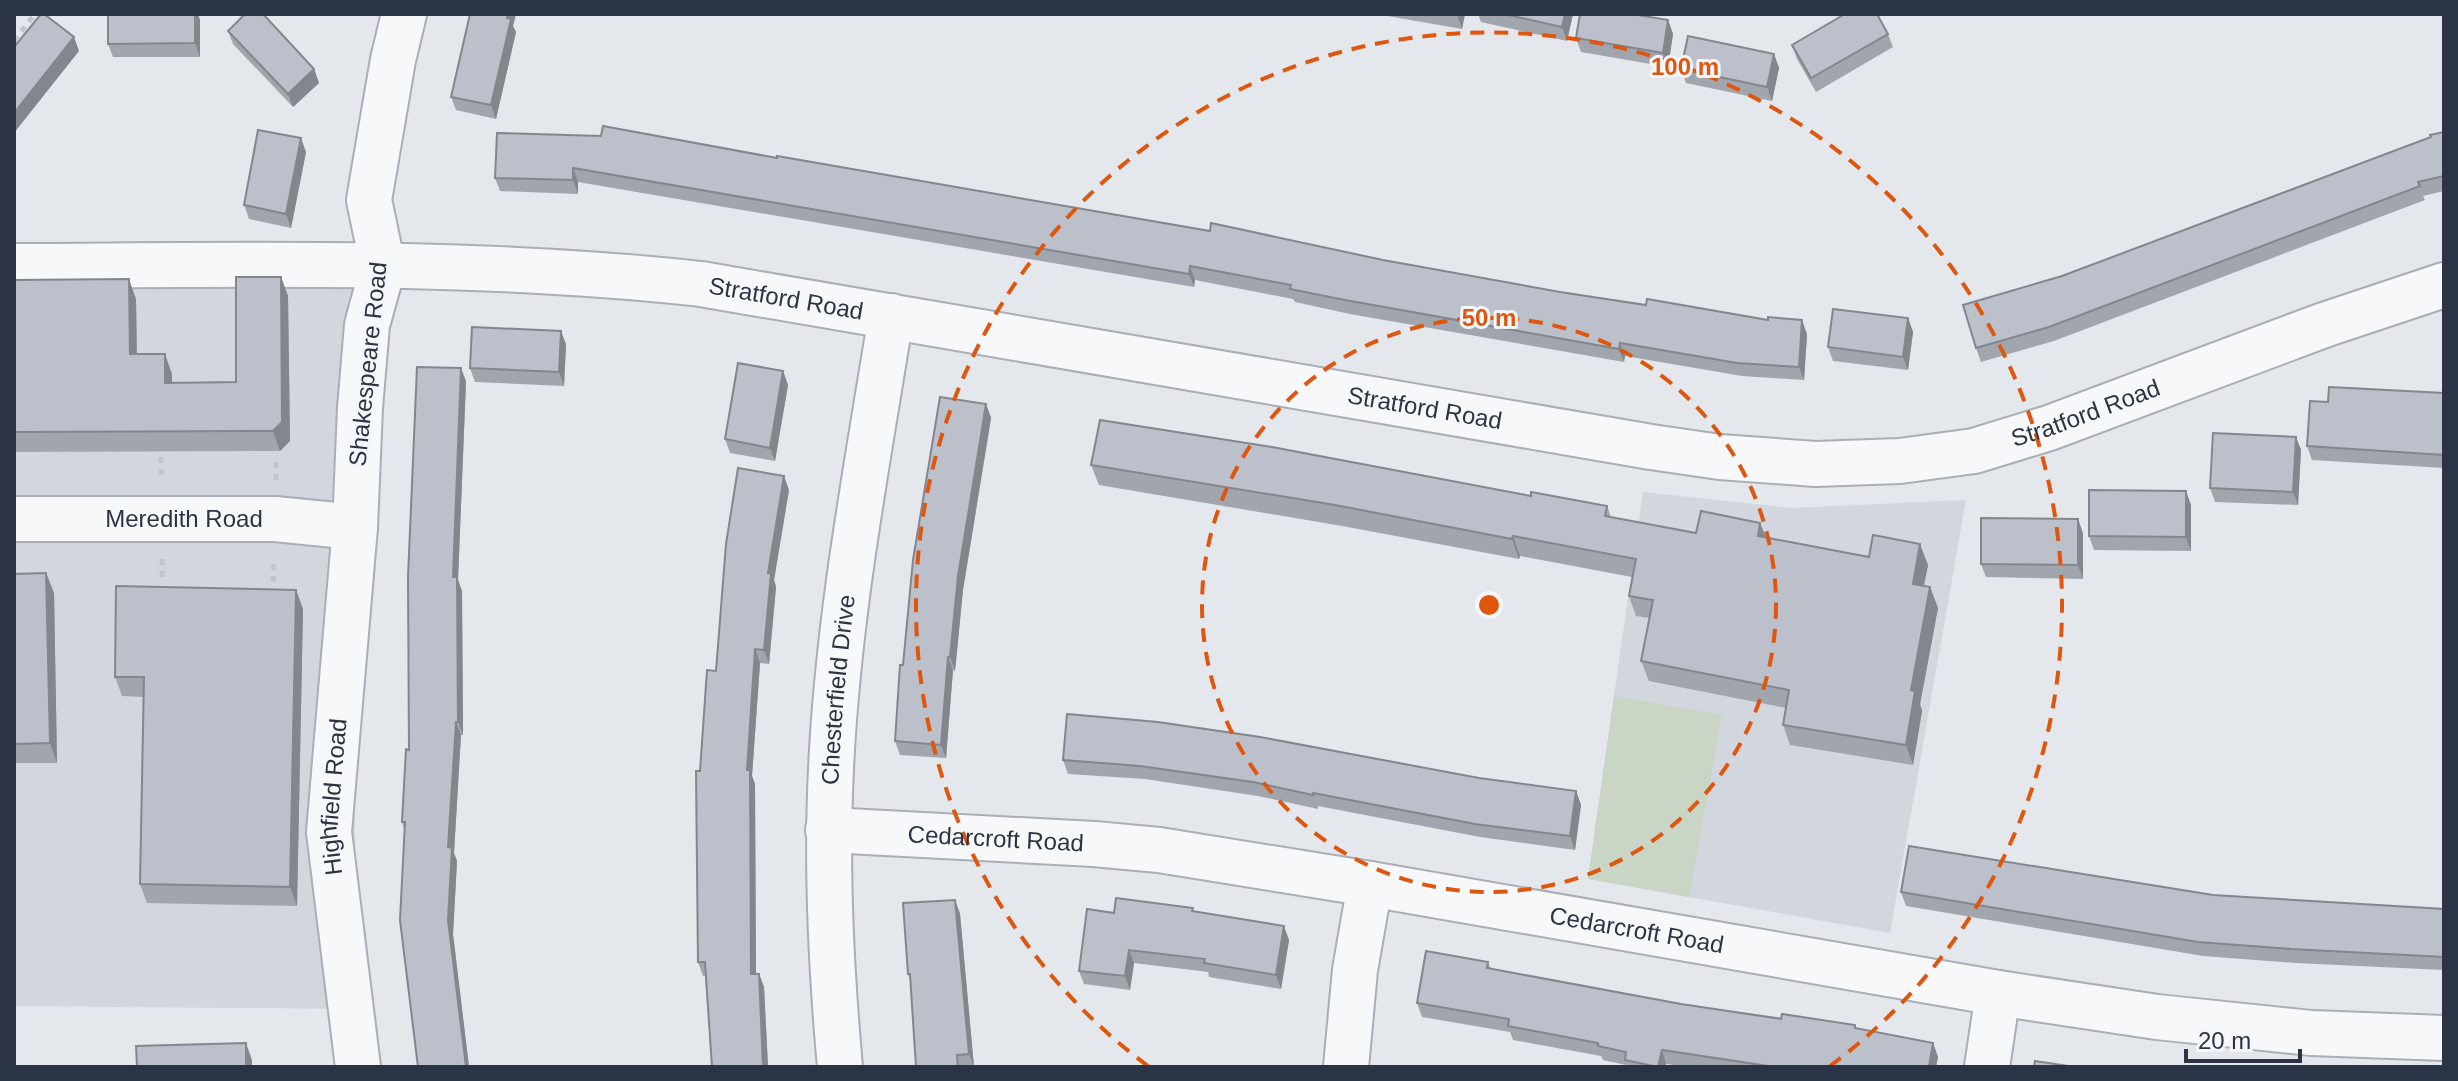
<svg xmlns="http://www.w3.org/2000/svg" width="2458" height="1081" viewBox="0 0 2458 1081" font-family="Helvetica,sans-serif">
<style>
.built{fill:#d2d6de}
.green{fill:#c9d6c5}
.lines{fill:none;stroke-linecap:round;stroke-linejoin:round}
.minor-casing{stroke:#a9aeb7;stroke-width:48}
.path{stroke:#c2c5cb;stroke-width:5;stroke-dasharray:6 6;stroke-linecap:butt}
.minor{stroke:#f7f8fa;stroke-width:44}
.wall{fill:#a1a5ae}
.shaded-wall{fill:#83868d}
.building{fill:#bbc0ca;stroke:#83868d;stroke-width:2}
.ring{fill:none;stroke:#df570f;stroke-width:4;stroke-dasharray:14 10}
.labels{text-anchor:middle;stroke-width:6;stroke-linejoin:round;paint-order:stroke}
.street-label{font-size:24px;fill:#2b3445;stroke:#f4f6f9}
.centre{fill:#df570f;stroke:#f4f6f9;stroke-width:4}
.ring-label{font-size:24px;text-anchor:middle;font-weight:bold;fill:#df570f;stroke:#f4f6f9;stroke-width:6;stroke-linejoin:round;paint-order:stroke}
</style>
<rect width="100%" height="100%" fill="#e4e7ec"/>
<!-- built -->
<g class="built">
<polygon points="14,260 383,267 355,527 355,1009 14,1006"/>
<polygon points="1643,492 1791,508 1966,500 1890,933 1588,879"/>
</g>
<!-- green -->
<polygon class="green" points="1614,696 1722,715 1689,897 1588,879"/>
<g class="lines">
<defs>
<g id="minor">
<path id="s1" d="M14 266C243 265 473 259 701 284L1651 447 1720 457 1815 464 1900 461 1974 451 2049 428 2324 325 2444 285"/>
<path id="s2" d="M14 519H275L355 527"/>
<path id="s3" d="M828 830 1094 844 1159 850 1370 884 1998 993 2157 1017 2311 1033 2444 1038"/>
<path id="s4" d="M358 1067 329 832 355 527 360 408 367 325 383 267 369 200 393 60 404 14"/>
<path id="s5" d="M840 1067C831 968 826 869 831 769 838 616 867 466 891 316"/>
<polyline points="1346,1067 1355,970 1370,884"/>
<polyline points="1987,1067 1998,993"/>
</g>
</defs>
<!-- minor casing -->
<use href="#minor" class="minor-casing"/>
<!-- path -->
<g class="path">
<polyline points="14,41 35,14"/>
<polyline points="161,457 161,480"/>
<polyline points="276,480 276,457"/>
<polyline points="162,559 162,583"/>
<polyline points="273,582 274,560"/>
</g>
<!-- minor -->
<use href="#minor" class="minor"/>
</g>
<!-- wall -->
<g class="wall">
<polygon points="108,14 198,14 200,20 200,57 113,57 108,44"/>
<polygon points="470,14 516,14 513,26 516,32 496,119 456,110 451,97"/>
<polygon points="1376,14 1465,14 1462,29"/>
<polygon points="1478,14 1573,14 1567,41 1481,22"/>
<polygon points="1668,20 1673,34 1668,67 1581,52 1576,38"/>
<polygon points="228,31 314,69 319,83 293,107 233,44"/>
<polygon points="1888,34 1893,47 1816,92 1797,59 1792,45"/>
<polygon points="1774,54 1779,68 1772,101 1686,83 1681,69"/>
<polygon points="2444,132 2444,191 2423,196 2425,200 2054,341 1981,362 1976,348 2062,276"/>
<polygon points="497,133 777,158 1383,260 1560,292 1807,334 1804,380 1742,376 1625,356 1624,362 1350,314 1295,302 1293,299 1195,280 1194,287 578,182 578,194 500,191 495,178"/>
<polygon points="306,152 291,228 249,219 244,205"/>
<polygon points="281,277 288,296 290,441 280,451 14,452 14,280 136,299 137,354 172,374 172,383 236,382"/>
<polygon points="1908,318 1913,332 1908,370 1833,361 1828,347"/>
<polygon points="566,344 564,386 475,382 470,368"/>
<polygon points="783,371 788,385 775,461 730,453 725,439"/>
<polygon points="466,381 458,580 462,591 463,735 461,735 454,853 457,861 453,934 469,1067 418,1067 404,829 402,822 409,750"/>
<polygon points="2444,393 2444,468 2312,460 2307,446 2328,402"/>
<polygon points="986,404 991,418 963,590 955,671 953,670 946,758 900,755 895,741 903,665"/>
<polygon points="2296,437 2301,450 2298,505 2215,502 2210,488"/>
<polygon points="1091,465 1531,496 1607,506 1611,517 1696,533 1760,523 1766,537 1869,557 1928,565 1924,586 1930,587 1938,608 1920,704 1922,711 1913,765 1790,745 1783,725 1786,708 1649,681 1641,661 1650,618 1636,616 1629,596 1632,577 1520,556 1519,559 1342,526 1099,485"/>
<polygon points="789,490 774,580 776,587 769,664 760,663 752,776 755,784 756,974 759,974 764,987 768,1067 712,1067 705,976 703,976 698,962 700,771 716,671"/>
<polygon points="2191,505 2191,551 2094,550 2089,536"/>
<polygon points="2083,533 2083,579 1986,577 1981,564"/>
<polygon points="46,573 54,593 57,763 14,763 14,574"/>
<polygon points="296,590 303,609 297,906 147,903 140,884 144,697 122,696 115,677"/>
<polygon points="1063,760 1479,778 1576,791 1581,805 1575,850 1480,837 1318,806 1318,809 1258,796 1145,779 1068,774"/>
<polygon points="1901,892 2213,895 2444,909 2444,970 2296,963 2203,956 1906,906"/>
<polygon points="955,900 960,914 974,1067 916,1067 911,983 908,974"/>
<polygon points="1194,912 1289,940 1281,989 1209,977 1208,972 1134,963 1130,990 1084,984 1079,971 1114,913"/>
<polygon points="1488,962 1491,969 1681,1004 1856,1028 1933,1043 1938,1057 1936,1067 1688,1067 1666,1064 1666,1067 1627,1067 1626,1065 1603,1060 1601,1056 1513,1040 1510,1032 1422,1017 1417,1003"/>
</g>
<!-- shaded-wall -->
<g class="shaded-wall">
<polygon points="195,14 198,14 200,20 200,57 195,43"/>
<polygon points="508,14 516,14 513,26 516,32 496,119 491,105"/>
<polygon points="1457,14 1465,14 1462,29 1457,15"/>
<polygon points="1565,14 1573,14 1567,41 1562,27"/>
<polygon points="1668,20 1673,34 1668,67 1663,53"/>
<polygon points="74,37 79,51 14,133 14,113"/>
<polygon points="1774,54 1779,68 1772,101 1767,87"/>
<polygon points="314,69 319,83 293,107 288,94"/>
<polygon points="301,138 306,152 291,228 286,214"/>
<polygon points="573,168 578,182 578,194 573,180"/>
<polygon points="1190,266 1195,280 1194,287 1189,274"/>
<polygon points="281,277 288,296 290,441 280,451 273,431"/>
<polygon points="129,279 136,299 137,373 130,354"/>
<polygon points="1908,318 1913,332 1908,370 1903,357"/>
<polygon points="1802,320 1807,334 1804,380 1799,367"/>
<polygon points="561,331 566,344 564,386 559,372"/>
<polygon points="1620,343 1625,356 1624,362 1619,349"/>
<polygon points="165,354 172,374 172,403 165,383"/>
<polygon points="461,368 466,381 458,580 462,591 463,735 458,722 453,577"/>
<polygon points="783,371 788,385 775,461 770,448"/>
<polygon points="986,404 991,418 963,590 955,671 950,657 958,576"/>
<polygon points="2296,437 2301,450 2298,505 2293,492"/>
<polygon points="784,476 789,490 774,580 776,587 769,664 764,650 768,573"/>
<polygon points="2186,491 2191,505 2191,551 2186,537"/>
<polygon points="2078,519 2083,533 2083,579 2078,565"/>
<polygon points="1760,523 1768,543 1758,536"/>
<polygon points="1513,536 1520,556 1519,559 1512,539"/>
<polygon points="1920,544 1928,565 1920,604 1913,584"/>
<polygon points="46,573 54,593 57,763 50,743"/>
<polygon points="1930,587 1938,608 1920,704 1922,711 1913,765 1906,745 1911,690"/>
<polygon points="296,590 303,609 297,906 290,887"/>
<polygon points="755,649 760,663 752,776 755,784 756,988 751,974 747,770"/>
<polygon points="948,657 953,670 946,758 941,745"/>
<polygon points="456,722 461,735 454,853 457,861 453,934 469,1067 466,1067 448,920 448,847"/>
<polygon points="1576,791 1581,805 1575,850 1570,836"/>
<polygon points="955,900 960,914 974,1067 969,1054"/>
<polygon points="1284,926 1289,940 1281,989 1276,975"/>
<polygon points="1129,950 1134,963 1130,990 1125,976"/>
<polygon points="759,974 764,987 768,1067 763,1067"/>
<polygon points="246,1043 252,1060 252,1067 246,1067"/>
<polygon points="1933,1043 1938,1057 1936,1067 1929,1067"/>
<polygon points="1662,1050 1666,1064 1666,1067 1659,1067"/>
</g>
<!-- building -->
<g class="building">
<polygon points="41,14 44,14 74,37 14,113 14,47"/>
<polygon points="108,14 195,14 195,43 108,44"/>
<polygon points="245,14 263,14 314,69 288,94 228,31"/>
<polygon points="470,14 508,14 507,18 511,19 491,105 451,97"/>
<polygon points="1504,14 1565,14 1562,27"/>
<polygon points="1580,14 1632,14 1668,20 1663,53 1576,38"/>
<polygon points="1845,14 1877,14 1888,34 1811,78 1792,45"/>
<polygon points="1688,36 1774,54 1767,87 1681,69"/>
<polygon points="603,126 777,158 777,156 1210,231 1211,223 1383,260 1560,292 1646,305 1647,299 1768,320 1768,317 1802,320 1799,367 1737,363 1620,343 1619,349 1345,300 1290,289 1291,285 1190,266 1189,274 573,168 573,180 495,178 497,133 601,136"/>
<polygon points="258,130 301,138 286,214 244,205"/>
<polygon points="2444,132 2444,176 2418,182 2420,186 2049,327 1976,348 1963,305 2062,276 2431,137 2430,135"/>
<polygon points="236,277 281,277 282,422 273,431 14,432 14,280 129,279 130,354 165,354 165,383 236,382"/>
<polygon points="1833,309 1908,318 1903,357 1828,347"/>
<polygon points="472,327 561,331 559,372 470,368"/>
<polygon points="738,363 783,371 770,448 725,439"/>
<polygon points="417,367 461,368 453,577 457,577 458,722 456,722 448,847 452,848 448,920 466,1067 418,1067 400,920 405,822 402,822 406,749 409,750 408,577"/>
<polygon points="2329,387 2444,393 2444,455 2307,446 2310,401 2328,402"/>
<polygon points="940,397 986,404 958,576 950,657 948,657 941,745 895,741 900,665 903,665 913,560"/>
<polygon points="1100,420 1272,447 1531,496 1531,492 1607,506 1605,516 1696,533 1701,511 1760,523 1758,536 1869,557 1873,535 1920,544 1913,584 1930,587 1911,690 1915,691 1906,745 1783,725 1789,690 1641,661 1653,600 1629,596 1636,559 1513,536 1512,539 1335,505 1091,465"/>
<polygon points="2213,433 2296,437 2293,492 2210,488"/>
<polygon points="738,468 784,476 768,573 771,573 764,650 755,649 747,770 750,770 751,974 759,974 763,1067 712,1067 705,962 698,962 696,771 700,771 707,670 716,671 726,544"/>
<polygon points="2089,490 2186,491 2186,537 2089,536"/>
<polygon points="1981,518 2078,519 2078,565 1981,564"/>
<polygon points="46,573 50,743 14,744 14,574"/>
<polygon points="116,586 296,590 290,887 140,884 144,677 115,677"/>
<polygon points="1067,714 1158,722 1260,737 1479,778 1576,791 1570,836 1475,824 1313,793 1313,795 1253,782 1140,766 1063,760"/>
<polygon points="1909,846 2213,895 2444,909 2444,957 2291,949 2198,942 1901,892"/>
<polygon points="1116,898 1193,908 1192,911 1284,926 1276,975 1204,963 1205,959 1129,950 1125,976 1079,971 1087,909 1114,913"/>
<polygon points="955,900 969,1054 957,1055 958,1067 916,1067 910,974 908,974 903,903"/>
<polygon points="1426,951 1488,962 1487,968 1681,1004 1781,1019 1782,1014 1855,1025 1855,1028 1933,1043 1929,1067 1775,1067 1662,1050 1658,1067 1625,1060 1626,1052 1598,1046 1598,1043 1508,1026 1509,1019 1417,1003"/>
<polygon points="246,1043 246,1067 137,1067 136,1046"/>
<polygon points="2035,1061 2075,1067 2034,1067"/>
</g>
<!-- distance rings -->
<g class="ring">
<circle cx="1489" cy="605" r="287"/>
<path d="M1148 1066A573 573 0 1 1 1830 1066"/>
</g>
<g class="labels">
<!-- street labels -->
<g class="street-label">
<text dy="8" stroke="none"><textPath href="#s1" startOffset="774">Stratford Road</textPath></text>
<text transform="translate(368 364) rotate(-84)" y="8">Shakespeare Road</text>
<text dy="8" stroke="none"><textPath href="#s1" startOffset="1422">Stratford Road</textPath></text>
<text dy="8" stroke="none"><textPath href="#s1" startOffset="2094">Stratford Road</textPath></text>
<text dy="8" stroke="none"><textPath href="#s2" startOffset="170">Meredith Road</textPath></text>
<text dy="8" stroke="none"><textPath href="#s5" startOffset="378">Chesterfield Drive</textPath></text>
<text dy="8" stroke="none"><textPath href="#s4" startOffset="272">Highfield Road</textPath></text>
<text dy="8" stroke="none"><textPath href="#s3" startOffset="168">Cedarcroft Road</textPath></text>
<text dy="8" stroke="none"><textPath href="#s3" startOffset="816">Cedarcroft Road</textPath></text>
</g>
</g>
<circle cx="1489" cy="605" r="12" class="centre"/>
<g class="ring-label">
<text x="1685" y="75">100 m</text>
<text x="1489" y="326">50 m</text>
</g>
<!-- border -->
<rect width="2458" height="1081" fill="none" stroke="#2b3445" stroke-width="32"/>
<!-- scale -->
<path d="M2186 1049v12h114v-12" fill="none" stroke="#2b3445" stroke-width="4"/>
<text x="2198" y="1049" font-size="24" fill="#2b3445" stroke="#f4f6f9" stroke-width="6" paint-order="stroke">20 m</text>
</svg>
